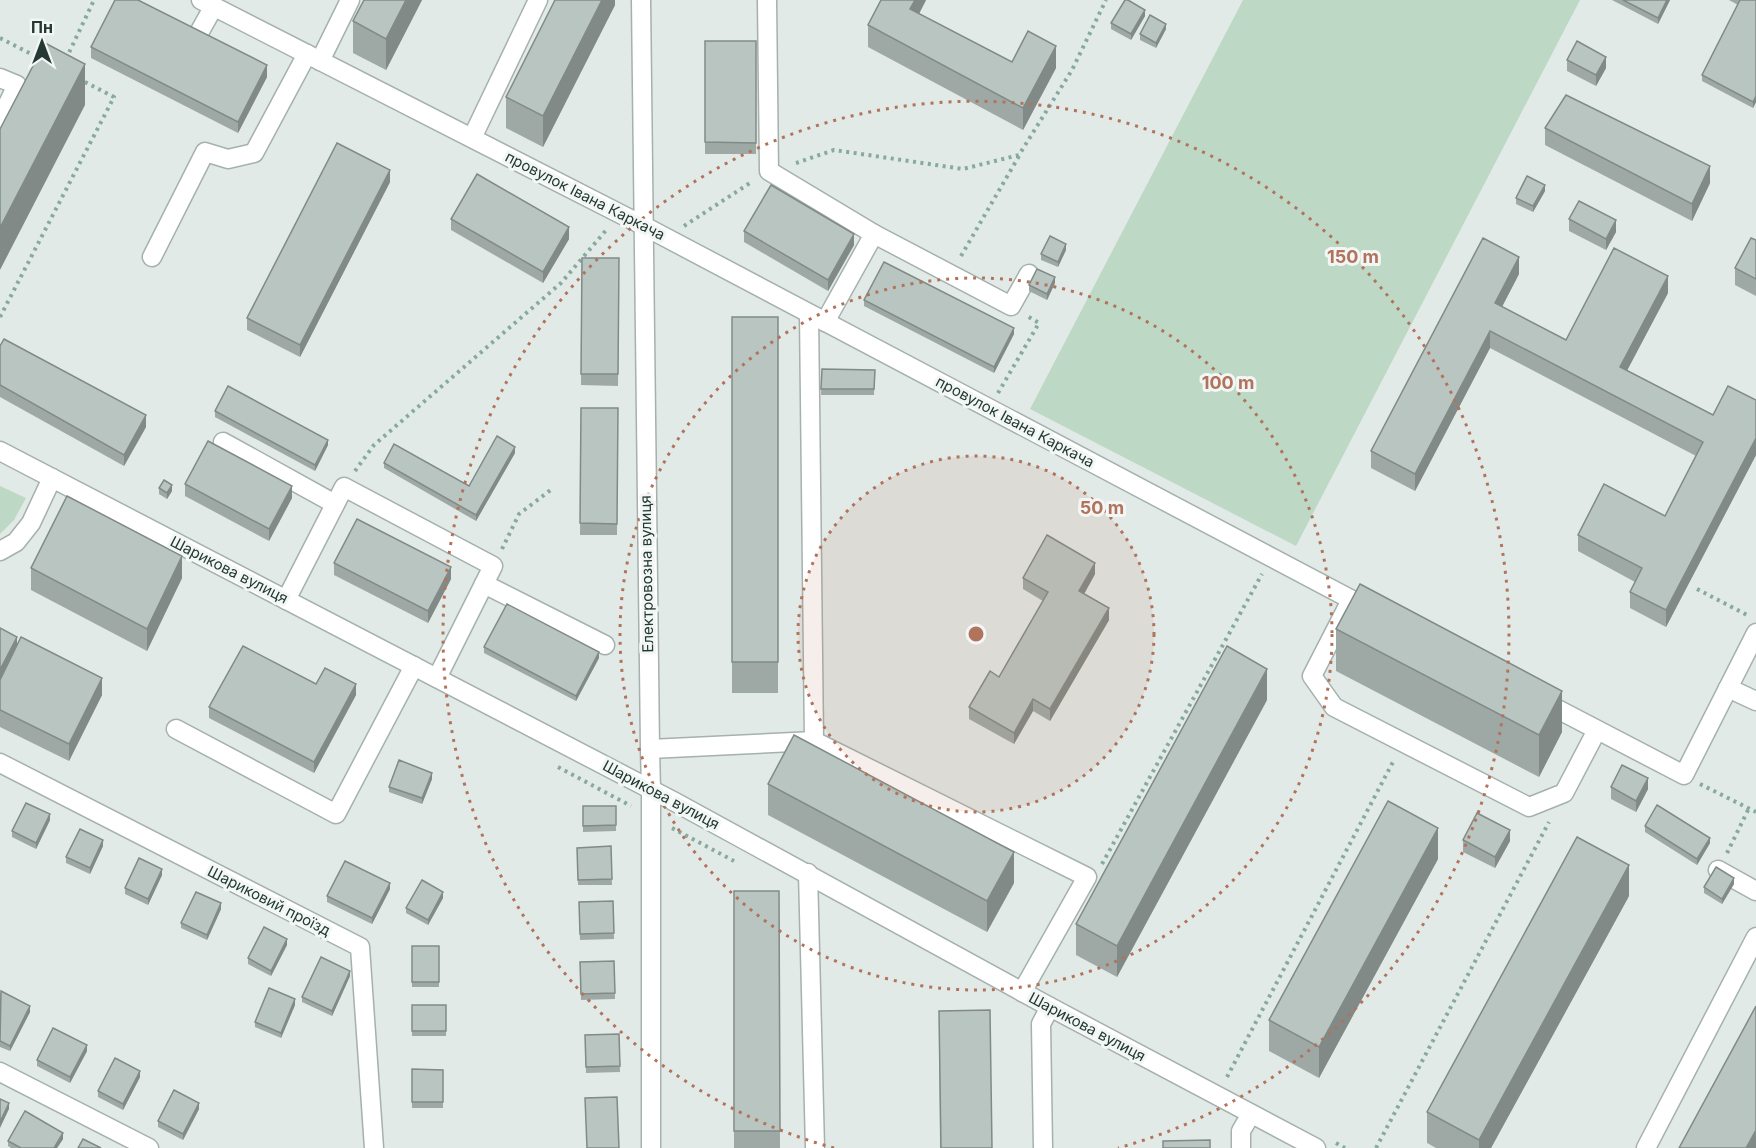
<svg xmlns="http://www.w3.org/2000/svg" width="1756" height="1148" viewBox="0 0 1756 1148" font-family="Inter,sans-serif">
<style>
.green{fill:#bdd9c5}
.lines{fill:none;stroke-linecap:round;stroke-linejoin:round}
.minor-casing{stroke:#a5b1ad;stroke-width:21}
.path{stroke:#86aa9f;stroke-width:4;stroke-dasharray:3 4.5;stroke-linecap:butt}
.minor{stroke:#fff;stroke-width:18}
.wall{fill:#9ea9a5}
.shaded-wall{fill:#818a86}
.building{fill:#b8c5c0;stroke:#818a86;stroke-width:1.5}
.ring{fill:none;stroke:#b2735c;stroke-width:3;stroke-dasharray:3 6}
.labels{text-anchor:middle;stroke-width:6;stroke-linejoin:round;paint-order:stroke}
.street-label{font-size:15px;fill:#243933;stroke:#f2f7f5}
.centre{fill:#b2735c;stroke:#f2f7f5;stroke-width:3}
.ring-label{font-size:18px;text-anchor:middle;font-weight:bold;fill:#b2735c;stroke:#f2f7f5;stroke-width:6;stroke-linejoin:round;paint-order:stroke}
</style>
<rect width="100%" height="100%" fill="#e2eae7"/>
<!-- green -->
<g class="green">
<polygon points="1243,0 1580,0 1296,546 1030,409"/>
<polygon points="0,486 26,498 14,520 0,534"/>
</g>
<g class="lines">
<defs>
<g id="minor">
<polyline points="201,0 644,226 1373,611"/>
<polyline points="641,0 650,749 651,789 651,1148"/>
<polyline points="767,0 769,171 874,234 1011,306 1029,274"/>
<polyline points="200,31 214,6"/>
<polyline points="320,61 350,0"/>
<polyline points="0,78 17,85 0,120"/>
<polyline points="472,138 538,0"/>
<polyline points="152,257 205,152 228,159 254,153 307,54"/>
<polyline points="809,314 814,741"/>
<polyline points="825,322 874,234"/>
<polyline points="223,442 335,504"/>
<polyline points="0,451 675,802 1050,1007 1316,1148"/>
<polyline points="0,551 16,542 31,523 52,478"/>
<polyline points="484,584 605,645"/>
<polyline points="286,600 344,487 493,566 437,678"/>
<polyline points="1351,600 1312,676 1334,707 1529,807 1564,793 1597,730"/>
<polyline points="1728,688 1756,701"/>
<polyline points="1540,700 1684,775 1756,633"/>
<polyline points="176,729 336,814 414,666"/>
<polyline points="650,749 814,741 1087,877 1022,992"/>
<polyline points="0,763 360,947 374,1148"/>
<polyline points="1718,870 1756,891"/>
<polyline points="808,873 815,1148"/>
<polyline points="0,1072 149,1148"/>
<polyline points="1043,1148 1041,1024 1050,1007"/>
<polyline points="1241,1148 1241,1131 1251,1114"/>
<polyline points="1646,1148 1756,937"/>
</g>
</defs>
<!-- minor casing -->
<use href="#minor" class="minor-casing"/>
<!-- path -->
<g class="path">
<polyline points="0,38 41,59"/>
<polyline points="66,59 94,0"/>
<polyline points="796,163 834,150 963,169 1019,155 1072,70 1106,0"/>
<polyline points="684,226 753,181"/>
<polyline points="961,256 1019,156"/>
<polyline points="0,317 114,97 81,80"/>
<polyline points="998,393 1039,323 1027,316"/>
<polyline points="355,471 374,445 561,283 608,228"/>
<polyline points="502,549 519,514 552,489"/>
<polyline points="1697,589 1747,615"/>
<polyline points="558,767 631,806"/>
<polyline points="1700,784 1756,812"/>
<polyline points="672,828 734,861"/>
<polyline points="1727,853 1749,808"/>
<polyline points="1102,864 1262,574"/>
<polyline points="1227,1077 1394,760"/>
<polyline points="1336,1143 1345,1148"/>
<polyline points="1376,1148 1549,822"/>
</g>
<!-- minor -->
<use href="#minor" class="minor"/>
</g>
<!-- wall -->
<g class="wall">
<polygon points="364,0 422,0 386,70 353,53 353,21"/>
<polygon points="615,0 615,5 543,147 506,128 506,97"/>
<polygon points="926,0 919,14 1012,62 1056,68 1023,130 868,47 868,25"/>
<polygon points="1612,0 1670,0 1658,24"/>
<polygon points="1729,0 1756,0 1756,102 1753,108 1702,81 1702,75 1738,5"/>
<polygon points="1145,16 1131,40 1111,29 1111,23"/>
<polygon points="1166,29 1156,48 1140,40 1140,34"/>
<rect x="705" y="41" width="51" height="113"/>
<polygon points="91,47 267,77 238,133 91,58"/>
<polygon points="1567,60 1606,68 1596,86 1567,71"/>
<polygon points="1545,128 1710,183 1692,221 1545,145"/>
<polygon points="390,182 300,357 247,330 247,318"/>
<polygon points="1545,191 1533,212 1516,204 1516,198"/>
<polygon points="451,219 569,239 543,283 451,230"/>
<polygon points="1569,219 1616,232 1606,250 1569,231"/>
<polygon points="744,231 854,245 828,291 744,242"/>
<polygon points="1756,240 1756,296 1735,285 1735,268"/>
<polygon points="1066,250 1058,267 1041,260 1041,254"/>
<polygon points="582,258 619,258 618,386 581,385"/>
<polygon points="1519,274 1502,307 1566,340 1668,293 1627,370 1713,415 1756,400 1756,455 1666,627 1630,608 1630,592 1635,582 1578,551 1578,535 1665,516 1696,456 1490,348 1415,491 1371,468 1371,451"/>
<polygon points="1055,283 1047,300 1029,291 1029,285"/>
<polygon points="864,300 1014,334 994,373 864,306"/>
<rect x="732" y="317" width="46" height="376"/>
<polygon points="0,346 146,427 124,466 0,397"/>
<polygon points="822,369 875,370 874,395 821,395"/>
<polygon points="581,408 618,408 617,535 580,535"/>
<polygon points="215,411 328,445 315,471 215,417"/>
<polygon points="515,453 476,521 384,468 384,463 469,486"/>
<polygon points="185,484 292,498 269,541 185,496"/>
<polygon points="159,488 172,491 167,499 159,494"/>
<polygon points="334,563 451,579 428,623 334,575"/>
<polygon points="31,568 182,578 147,651 31,590"/>
<polygon points="1095,574 1084,594 1109,620 1050,721 1033,711 1014,744 969,719 969,707 999,677 1043,601 1023,589 1023,578"/>
<polygon points="0,628 17,644 102,695 69,761 0,727"/>
<polygon points="1336,629 1562,732 1539,777 1336,671"/>
<polygon points="484,647 599,658 576,701 484,653"/>
<polygon points="316,684 356,695 314,773 209,718 209,707"/>
<polygon points="1267,700 1117,977 1076,955 1076,924"/>
<polygon points="432,779 422,804 389,792 389,787"/>
<polygon points="768,784 1014,883 987,932 768,815"/>
<polygon points="1611,787 1648,789 1636,812 1611,799"/>
<polygon points="583,806 616,806 616,831 583,832"/>
<polygon points="50,820 36,849 12,837 12,831"/>
<polygon points="1645,826 1710,843 1697,865 1645,832"/>
<polygon points="1463,840 1510,841 1495,868 1463,852"/>
<polygon points="103,846 90,874 66,863 66,857"/>
<polygon points="611,846 612,885 578,885 577,848"/>
<polygon points="1438,859 1319,1078 1269,1051 1269,1020"/>
<polygon points="162,875 148,905 125,894 125,888"/>
<polygon points="1734,884 1722,904 1704,893 1704,887"/>
<polygon points="390,889 372,924 327,902 327,896"/>
<polygon points="734,891 779,891 780,1148 734,1148"/>
<polygon points="1629,896 1491,1148 1436,1148 1427,1143 1427,1112"/>
<polygon points="443,898 428,925 406,913 406,908"/>
<polygon points="613,901 614,939 580,940 579,902"/>
<polygon points="221,909 207,940 181,928 181,923"/>
<polygon points="287,945 271,976 248,964 248,958"/>
<rect x="412" y="946" width="27" height="41"/>
<polygon points="614,961 615,999 581,1000 580,962"/>
<polygon points="350,976 332,1016 302,1002 302,997"/>
<polygon points="0,993 30,1012 10,1051 0,1047"/>
<polygon points="295,1005 281,1038 255,1027 255,1022"/>
<rect x="412" y="1005" width="34" height="31"/>
<polygon points="939,1011 992,1148 940,1148"/>
<polygon points="619,1034 620,1072 586,1073 585,1035"/>
<polygon points="87,1051 70,1083 37,1066 37,1060"/>
<polygon points="412,1069 443,1070 443,1108 412,1108"/>
<polygon points="140,1077 123,1110 98,1097 98,1091"/>
<polygon points="199,1109 183,1140 158,1127 158,1121"/>
<polygon points="63,1139 57,1148 11,1148 8,1146 8,1141"/>
</g>
<!-- shaded-wall -->
<g class="shaded-wall">
<polygon points="406,0 422,0 386,70 386,39"/>
<polygon points="602,0 615,0 615,5 543,147 543,116"/>
<polygon points="915,0 926,0 910,31 910,9"/>
<polygon points="1667,0 1670,0 1658,24 1658,18"/>
<polygon points="1145,10 1145,16 1131,40 1131,34"/>
<polygon points="1166,24 1166,29 1156,48 1156,43"/>
<polygon points="1056,46 1056,68 1023,130 1023,108"/>
<polygon points="1606,57 1606,68 1596,86 1596,75"/>
<polygon points="85,64 85,105 0,270 0,228"/>
<polygon points="267,65 267,77 238,133 238,122"/>
<polygon points="1756,96 1756,102 1753,108 1753,102"/>
<polygon points="1710,166 1710,183 1692,221 1692,204"/>
<polygon points="390,170 390,182 300,357 300,345"/>
<polygon points="1545,185 1545,191 1533,212 1533,206"/>
<polygon points="1616,220 1616,232 1606,250 1606,239"/>
<polygon points="569,227 569,239 543,283 543,272"/>
<polygon points="854,234 854,245 828,291 828,280"/>
<polygon points="1066,244 1066,250 1058,267 1058,262"/>
<polygon points="1519,257 1519,274 1495,320 1495,303"/>
<polygon points="1668,276 1668,293 1620,384 1620,367"/>
<polygon points="1055,277 1055,283 1047,300 1047,294"/>
<polygon points="1014,328 1014,334 994,373 994,367"/>
<polygon points="1490,331 1490,348 1415,491 1415,474"/>
<polygon points="146,415 146,427 124,466 124,455"/>
<polygon points="1756,438 1756,455 1666,627 1666,610"/>
<polygon points="328,440 328,445 315,471 315,465"/>
<polygon points="515,447 515,453 476,521 476,515"/>
<polygon points="172,485 172,491 167,499 167,493"/>
<polygon points="292,486 292,498 269,541 269,529"/>
<polygon points="182,556 182,578 147,651 147,629"/>
<polygon points="1095,563 1095,574 1079,603 1079,591"/>
<polygon points="451,567 451,579 428,623 428,611"/>
<polygon points="1109,608 1109,620 1050,721 1050,709"/>
<polygon points="17,637 17,648 0,682 0,670"/>
<polygon points="599,652 599,658 576,701 576,696"/>
<polygon points="1267,669 1267,700 1117,977 1117,946"/>
<polygon points="102,678 102,695 69,761 69,744"/>
<polygon points="356,684 356,695 314,773 314,762"/>
<polygon points="1562,691 1562,732 1539,777 1539,735"/>
<polygon points="1033,699 1033,711 1014,744 1014,733"/>
<polygon points="432,773 432,779 422,804 422,798"/>
<polygon points="1648,778 1648,789 1636,812 1636,801"/>
<polygon points="50,814 50,820 36,849 36,843"/>
<polygon points="1438,828 1438,859 1319,1078 1319,1047"/>
<polygon points="1510,830 1510,841 1495,868 1495,857"/>
<polygon points="1710,838 1710,843 1697,865 1697,859"/>
<polygon points="103,840 103,846 90,874 90,868"/>
<polygon points="1014,852 1014,883 987,932 987,901"/>
<polygon points="1629,865 1629,896 1491,1148 1479,1148 1479,1140"/>
<polygon points="162,869 162,875 148,905 148,899"/>
<polygon points="1734,878 1734,884 1722,904 1722,899"/>
<polygon points="390,883 390,889 372,924 372,918"/>
<polygon points="443,892 443,898 428,925 428,920"/>
<polygon points="221,903 221,909 207,940 207,935"/>
<polygon points="287,939 287,945 271,976 271,971"/>
<polygon points="350,971 350,976 332,1016 332,1011"/>
<polygon points="295,999 295,1005 281,1038 281,1033"/>
<polygon points="30,1006 30,1012 10,1051 10,1046"/>
<polygon points="87,1045 87,1051 70,1083 70,1077"/>
<polygon points="140,1071 140,1077 123,1110 123,1104"/>
<polygon points="9,1103 9,1109 0,1128 0,1122"/>
<polygon points="199,1103 199,1109 183,1140 183,1134"/>
<polygon points="1756,1130 1756,1148 1746,1148"/>
<polygon points="63,1133 63,1139 57,1148 54,1148"/>
</g>
<!-- building -->
<g class="building">
<polygon points="115,0 138,0 267,65 238,122 91,47"/>
<polygon points="364,0 406,0 386,39 353,21"/>
<polygon points="555,0 602,0 543,116 506,97"/>
<polygon points="881,0 915,0 910,9 1012,62 1028,31 1056,46 1023,108 868,25"/>
<polygon points="1125,0 1128,0 1145,10 1131,34 1111,23"/>
<polygon points="1623,0 1667,0 1658,18"/>
<polygon points="1740,0 1756,0 1756,96 1753,102 1702,75"/>
<polygon points="1150,15 1166,24 1156,43 1140,34"/>
<polygon points="705,41 756,41 756,143 705,142"/>
<polygon points="1577,41 1606,57 1596,75 1567,60"/>
<polygon points="45,43 85,64 0,228 0,129"/>
<polygon points="1566,95 1710,166 1692,204 1545,128"/>
<polygon points="337,143 390,170 300,345 247,318"/>
<polygon points="477,174 569,227 543,272 451,219"/>
<polygon points="1527,176 1545,185 1533,206 1516,198"/>
<polygon points="771,185 854,234 828,280 744,231"/>
<polygon points="1579,201 1616,220 1606,239 1569,219"/>
<polygon points="1050,236 1066,244 1058,262 1041,254"/>
<polygon points="1483,238 1519,257 1495,303 1566,340 1614,248 1668,276 1620,367 1713,415 1728,386 1756,400 1756,438 1666,610 1630,592 1642,568 1578,535 1604,484 1665,516 1703,442 1490,331 1415,474 1371,451"/>
<polygon points="1751,238 1756,240 1756,279 1735,268"/>
<polygon points="582,258 619,258 618,374 581,374"/>
<polygon points="884,262 1014,328 994,367 864,300"/>
<polygon points="1037,269 1055,277 1047,294 1029,285"/>
<rect x="732" y="317" width="46" height="345"/>
<polygon points="4,339 146,415 124,455 0,385 0,346"/>
<polygon points="822,369 875,370 874,389 821,389"/>
<polygon points="228,386 328,440 315,465 215,411"/>
<polygon points="581,408 618,408 617,524 580,523"/>
<polygon points="497,436 515,447 476,515 384,463 394,444 469,486"/>
<polygon points="208,441 292,486 269,529 185,484"/>
<polygon points="164,480 172,485 167,493 159,488"/>
<polygon points="67,496 182,556 147,629 31,568"/>
<polygon points="357,519 451,567 428,611 334,563"/>
<polygon points="1047,535 1095,563 1079,591 1109,608 1050,709 1033,699 1014,733 969,707 990,671 999,677 1048,592 1023,578"/>
<polygon points="1360,584 1562,691 1539,735 1336,629"/>
<polygon points="507,604 599,652 576,696 484,647"/>
<polygon points="0,628 17,637 0,670"/>
<polygon points="21,637 102,678 69,744 0,710 0,680"/>
<polygon points="243,646 316,684 325,668 356,684 314,762 209,707"/>
<polygon points="1227,646 1267,669 1117,946 1076,924"/>
<polygon points="794,735 1014,852 987,901 768,784"/>
<polygon points="399,760 432,773 422,798 389,787"/>
<polygon points="1622,765 1648,778 1636,801 1611,787"/>
<polygon points="1388,801 1438,828 1319,1047 1269,1020"/>
<polygon points="26,803 50,814 36,843 12,831"/>
<polygon points="1657,805 1710,838 1697,859 1645,826"/>
<polygon points="583,806 616,806 616,825 583,826"/>
<polygon points="1477,813 1510,830 1495,857 1463,840"/>
<polygon points="80,829 103,840 90,868 66,857"/>
<polygon points="1577,837 1629,865 1479,1140 1427,1112"/>
<polygon points="611,846 612,879 578,880 577,848"/>
<polygon points="139,858 162,869 148,899 125,888"/>
<polygon points="345,861 390,883 372,918 327,896"/>
<polygon points="1716,867 1734,878 1722,899 1704,887"/>
<polygon points="422,880 443,892 428,920 406,908"/>
<polygon points="734,891 779,891 780,1131 734,1131"/>
<polygon points="196,892 221,903 207,935 181,923"/>
<polygon points="613,901 614,933 580,934 579,902"/>
<polygon points="264,927 287,939 271,971 248,958"/>
<rect x="412" y="946" width="27" height="36"/>
<polygon points="321,957 350,971 332,1011 302,997"/>
<polygon points="614,961 615,993 581,994 580,962"/>
<polygon points="269,988 295,999 281,1033 255,1022"/>
<polygon points="1,991 30,1006 10,1046 0,1041"/>
<rect x="412" y="1005" width="34" height="26"/>
<polygon points="1756,1006 1756,1130 1746,1148 1679,1148"/>
<polygon points="990,1010 992,1148 941,1148 939,1011"/>
<polygon points="53,1028 87,1045 70,1077 37,1060"/>
<polygon points="619,1034 620,1066 586,1067 585,1035"/>
<polygon points="115,1058 140,1071 123,1104 98,1091"/>
<polygon points="412,1069 443,1070 443,1102 412,1102"/>
<polygon points="174,1090 199,1103 183,1134 158,1121"/>
<polygon points="617,1097 619,1148 587,1148 585,1098"/>
<polygon points="0,1099 9,1103 0,1122"/>
<polygon points="25,1111 63,1133 54,1148 21,1148 8,1141"/>
<polygon points="83,1139 101,1148 78,1148"/>
<polygon points="1210,1140 1210,1148 1163,1148 1163,1141"/>
</g>
<!-- distance rings -->
<circle cx="976" cy="634" r="178" fill="#b2735c" fill-opacity=".12"/>
<g class="ring">
<circle cx="976" cy="634" r="178"/>
<circle cx="976" cy="634" r="356"/>
<path d="M834 1148A533 533 0 1 1 1118 1148"/>
</g>
<g class="labels">
<!-- street labels -->
<g class="street-label">
<text transform="translate(585 196) rotate(27)" y="5">провулок Івана Каркача</text>
<text transform="translate(1015 422) rotate(28)" y="5">провулок Івана Каркача</text>
<text transform="translate(229 570) rotate(27)" y="5">Шарикова вулиця</text>
<text transform="translate(647 574) rotate(-91)" y="5">Електровозна вулиця</text>
<text transform="translate(661 795) rotate(28)" y="5">Шарикова вулиця</text>
<text transform="translate(269 901) rotate(27)" y="5">Шариковий проїзд</text>
<text transform="translate(1087 1027) rotate(28)" y="5">Шарикова вулиця</text>
</g>
</g>
<circle cx="976" cy="634" r="9" class="centre"/>
<g class="ring-label">
<text x="1353" y="263">150 m</text>
<text x="1228" y="389">100 m</text>
<text x="1102" y="514">50 m</text>
</g>
<!-- north arrow -->
<g transform="translate(42 42)" stroke="#f2f7f5" stroke-width="4.5" paint-order="stroke">
<path d="M0-4.5L10 22L0 15L-10 22Z" fill="#243933"/>
<text y="-9" font-size="16" font-weight="bold" text-anchor="middle" fill="#243933">Пн</text>
</g>
</svg>
